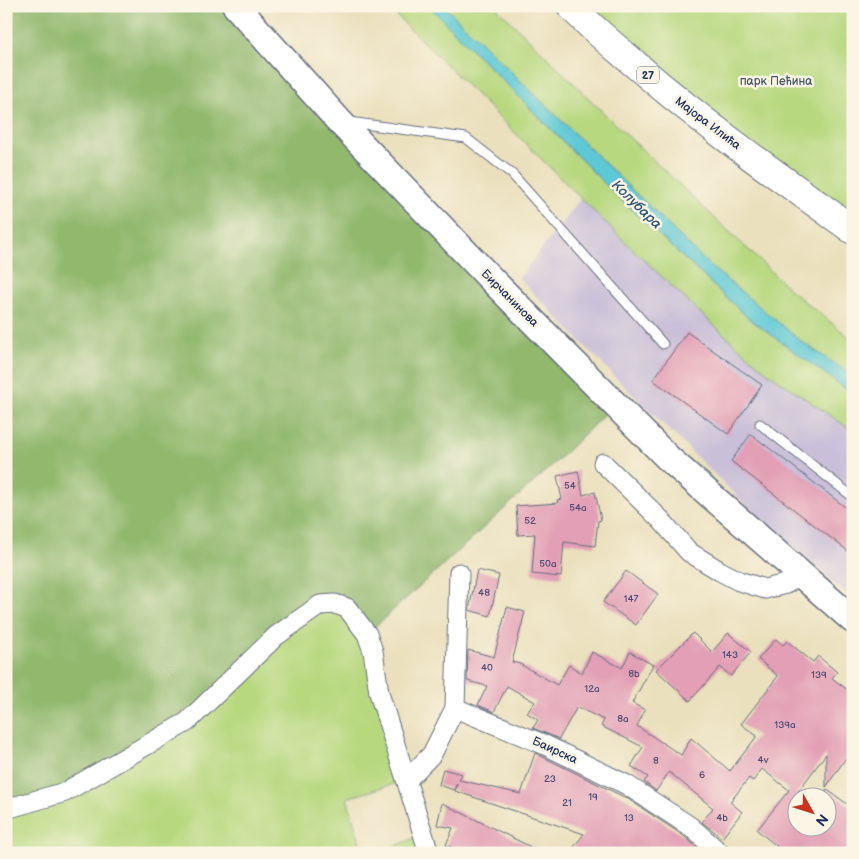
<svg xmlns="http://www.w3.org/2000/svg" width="859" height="859" viewBox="0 0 859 859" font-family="'Balsamiq Sans',sans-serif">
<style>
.industrial{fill:#c9bfd8}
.green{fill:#b8d880;stroke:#6a846f}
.forest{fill:#92b86e;stroke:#567466}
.water{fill:#5dc9d5;stroke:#3c7c9a}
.building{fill:#e29fb5}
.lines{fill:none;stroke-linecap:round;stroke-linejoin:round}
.lane-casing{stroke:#636d7f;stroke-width:11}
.street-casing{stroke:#636d7f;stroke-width:21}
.secondary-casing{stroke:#636d7f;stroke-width:29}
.primary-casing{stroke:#636d7f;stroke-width:30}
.lane{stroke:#fff;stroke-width:9}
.street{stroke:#fff;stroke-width:19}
.secondary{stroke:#fff;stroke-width:26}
.primary{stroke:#fff;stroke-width:28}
.labels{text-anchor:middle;stroke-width:5;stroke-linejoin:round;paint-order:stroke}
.number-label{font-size:10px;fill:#4d4b74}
.shield{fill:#fcf5e5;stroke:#5e6a86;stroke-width:1}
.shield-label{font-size:11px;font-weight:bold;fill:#1b2f5e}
.park-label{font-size:12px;fill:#425966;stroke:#fcf5e5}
.street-label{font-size:12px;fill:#1b2f5e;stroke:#fcf5e5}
.water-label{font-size:14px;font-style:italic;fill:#2c567c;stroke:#fcf5e5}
</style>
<rect width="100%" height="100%" fill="#fcf5e5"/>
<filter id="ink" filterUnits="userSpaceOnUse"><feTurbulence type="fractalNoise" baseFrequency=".02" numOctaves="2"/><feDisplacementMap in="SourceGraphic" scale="10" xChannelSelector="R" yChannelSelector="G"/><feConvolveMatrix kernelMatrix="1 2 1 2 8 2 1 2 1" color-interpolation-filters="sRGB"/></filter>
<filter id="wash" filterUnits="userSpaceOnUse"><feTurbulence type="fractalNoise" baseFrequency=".0096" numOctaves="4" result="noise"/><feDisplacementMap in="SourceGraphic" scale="20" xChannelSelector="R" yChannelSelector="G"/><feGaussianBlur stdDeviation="1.12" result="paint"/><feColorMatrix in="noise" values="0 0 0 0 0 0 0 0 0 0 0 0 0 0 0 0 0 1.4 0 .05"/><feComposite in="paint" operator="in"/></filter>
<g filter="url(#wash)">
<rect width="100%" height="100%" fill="#eae0bd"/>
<!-- industrial -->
<polygon class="industrial" points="581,198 700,313 768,373 853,431 853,600 747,506 616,378 519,278"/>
<!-- green -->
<g class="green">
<polygon points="387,6 429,6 612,191 747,317 853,394 853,431 768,373 700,313 624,241"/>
<polygon points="444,6 495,6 613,122 795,294 853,340 853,376 802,342 710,266"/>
<polygon points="571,6 853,6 853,230"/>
<polygon points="320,605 356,618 407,780 347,798 363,853 6,853 6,809"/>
<polygon points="424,834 429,853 378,853"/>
</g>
<!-- forest -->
<polygon class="forest" points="6,6 236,6 615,404 558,460 367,634 356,618 320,605 187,722 65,792 6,809"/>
<!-- water -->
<polygon class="water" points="429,6 444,6 710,266 802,342 853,376 853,394 747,317 612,191"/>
<g id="blocks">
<!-- building -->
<g class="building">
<polygon points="687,332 762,385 728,434 653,380"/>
<polygon points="751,434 853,513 853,555 731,461"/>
<polygon points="578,471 583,495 595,492 601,520 598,521 595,546 564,542 561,577 532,574 535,534 518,535 516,506 558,503 557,500 562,499 557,476"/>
<polygon points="477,570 499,575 490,616 469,610"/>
<polygon points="626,571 658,594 636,625 603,602"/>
<polygon points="507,607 525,612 512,662 520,664 557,685 569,665 582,673 592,652 622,668 630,652 653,665 632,703 645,710 637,726 681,755 691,738 730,771 757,736 741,724 778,676 758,659 776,639 783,645 787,641 813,662 818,656 837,672 832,678 853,694 853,762 846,758 826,787 826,754 796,794 796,826 826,826 826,789 853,808 853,853 785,853 757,830 789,790 762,769 753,781 749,778 730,802 742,812 722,838 702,822 713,808 669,772 656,791 644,782 648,777 631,766 643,747 601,726 604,720 577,707 559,739 533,728 538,720 527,713 535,702 507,686 494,712 478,705 487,686 467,681 468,650 494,657"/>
<polygon points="693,633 712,652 728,633 751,652 731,676 720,667 690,701 656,670"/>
<polygon points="535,753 628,799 684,836 703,853 569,853 584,834 455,791 457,783 454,790 439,785 443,769 462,774 459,780 521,794"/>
<polygon points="442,803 543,853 464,853 446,845 453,828 437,825"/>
</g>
</g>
</g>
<g filter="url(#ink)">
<use href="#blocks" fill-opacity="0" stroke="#636d7f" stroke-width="1"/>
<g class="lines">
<defs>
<g id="lane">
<polyline points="349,122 466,138 512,174 663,344"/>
<polyline points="760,424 853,497"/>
</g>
<g id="street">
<polyline points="603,463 661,520 689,552 720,571 739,581 765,589 786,584 799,575"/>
<polyline points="455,708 459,573"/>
<polyline points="407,780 432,754 455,708 543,744 627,785 691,827 720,853"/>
<polyline points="6,809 65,792 187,722 276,636 320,605 335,604 347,608 367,634 373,651 379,693 429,853"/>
</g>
<polyline id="secondary" points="236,6 339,121 491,279 668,458 853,620"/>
<path id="primary" d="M571 6C591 28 614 46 636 65 705 125 779 177 853 230"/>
</defs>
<!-- lane casing -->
<use href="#lane" class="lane-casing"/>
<!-- street casing -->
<use href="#street" class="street-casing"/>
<!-- secondary casing -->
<use href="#secondary" class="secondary-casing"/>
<!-- primary casing -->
<use href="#primary" class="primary-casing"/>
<!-- lane -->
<use href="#lane" class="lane"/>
<!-- street -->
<use href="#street" class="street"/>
<!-- secondary -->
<use href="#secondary" class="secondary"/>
<!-- primary -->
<use href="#primary" class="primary"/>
</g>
</g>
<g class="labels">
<!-- number labels -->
<g class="number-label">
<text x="570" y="489">54</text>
<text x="578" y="511">54a</text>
<text x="530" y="524">52</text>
<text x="548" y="567">50a</text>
<text x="484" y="596">48</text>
<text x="631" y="602">147</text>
<text x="730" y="658">143</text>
<text x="487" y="671">40</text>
<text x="634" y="677">8b</text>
<text x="819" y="678">139</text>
<text x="592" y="692">12a</text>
<text x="623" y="722">8a</text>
<text x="785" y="728">139a</text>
<text x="763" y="763">4v</text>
<text x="656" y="764">8</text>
<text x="702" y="778">6</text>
<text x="550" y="782">23</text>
<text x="593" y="800">19</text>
<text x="567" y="806">21</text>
<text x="629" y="821">13</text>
<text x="722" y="821">4b</text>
</g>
<!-- shield labels -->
<rect class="shield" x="637" y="66.5" width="22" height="17" rx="4"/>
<g class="shield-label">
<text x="648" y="79">27</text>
</g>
<!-- park labels -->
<g class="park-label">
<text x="776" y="85">парк Пећина</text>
</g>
<!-- street labels -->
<g class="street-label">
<text transform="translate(708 123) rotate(37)" y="4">Мајора Илића</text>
<text transform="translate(510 298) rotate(45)" y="4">Бирчанинова</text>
<text transform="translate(555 750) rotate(25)" y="4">Баирска</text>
</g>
<!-- water labels -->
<g class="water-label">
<text transform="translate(637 204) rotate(44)" y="5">Колубара</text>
</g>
</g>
<!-- margin -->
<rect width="859" height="859" fill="none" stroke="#fcf5e5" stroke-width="25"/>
<!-- north arrow -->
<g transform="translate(812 812) rotate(129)"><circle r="24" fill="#fcf5e5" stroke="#a2a6af"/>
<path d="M0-4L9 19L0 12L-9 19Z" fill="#c8321e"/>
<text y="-8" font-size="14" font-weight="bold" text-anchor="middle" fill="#1b2f5e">N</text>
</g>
</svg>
